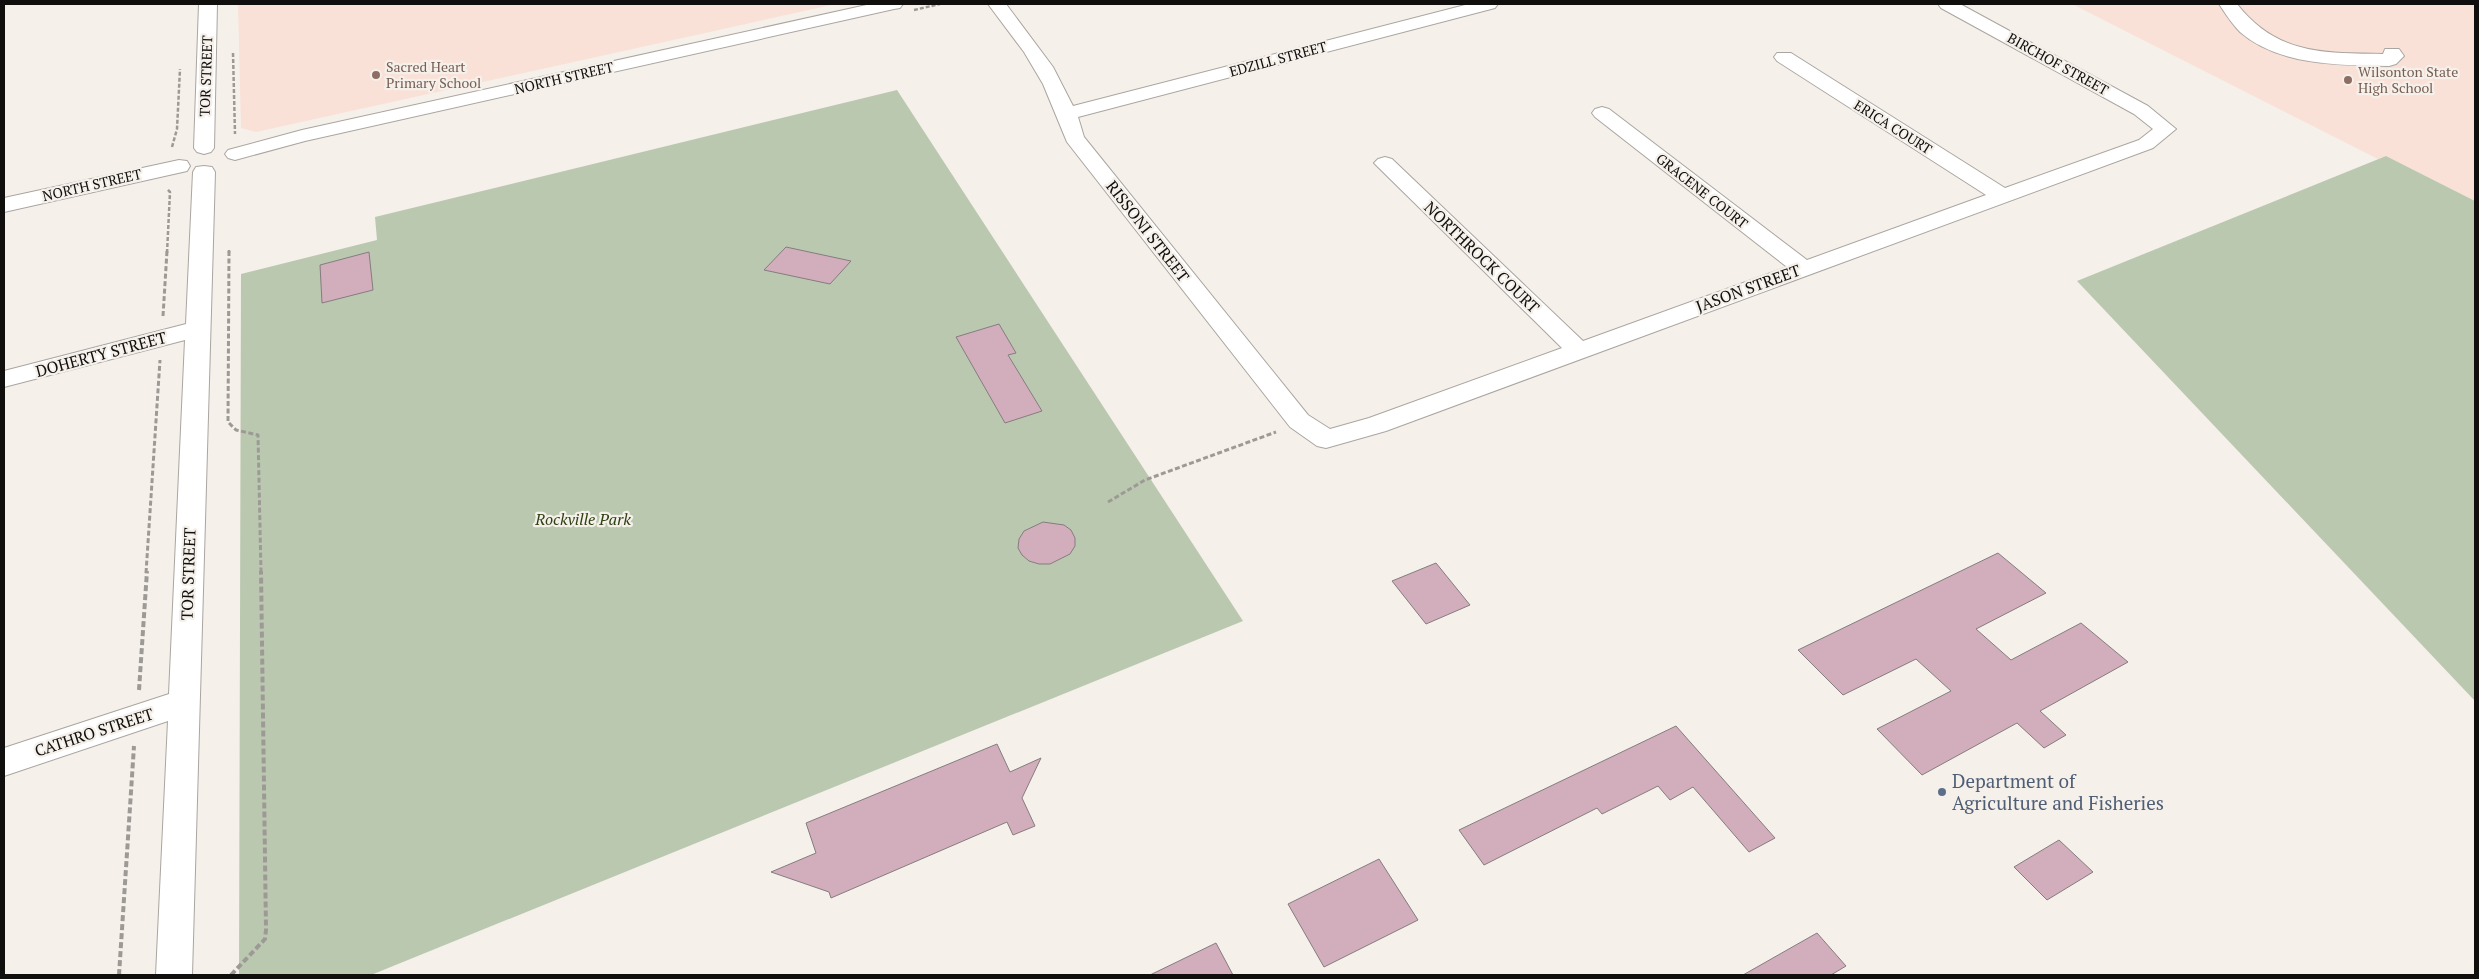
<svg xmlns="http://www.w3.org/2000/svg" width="2479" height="979" viewBox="0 0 2479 979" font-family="'PT Serif',serif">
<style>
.education{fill:#f9e1d7}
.green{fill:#bbc8b0}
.building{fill:#d2adbb;stroke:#847d7f}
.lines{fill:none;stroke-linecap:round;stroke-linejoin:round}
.minor-casing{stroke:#aaa5a0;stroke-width:2}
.path-far2{stroke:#9d9a95;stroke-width:2.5;stroke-dasharray:4 2;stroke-linecap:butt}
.path-far1{stroke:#9d9a95;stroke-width:3;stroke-dasharray:5 2.5;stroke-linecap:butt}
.path{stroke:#9d9a95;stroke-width:4;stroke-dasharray:6 3;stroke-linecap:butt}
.minor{fill:#fff;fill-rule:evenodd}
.education-dot{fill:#8d6e63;stroke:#f5f0ea;stroke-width:2}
.service-dot{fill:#5c6f8a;stroke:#f5f0ea;stroke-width:2}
.labels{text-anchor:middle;stroke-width:4.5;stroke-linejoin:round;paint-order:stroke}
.far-street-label{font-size:14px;fill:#100f0d;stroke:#f5f0ea}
.far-education-label{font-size:14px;fill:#785e54;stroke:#f5f0ea;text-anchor:start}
.street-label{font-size:16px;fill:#100f0d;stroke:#f5f0ea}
.park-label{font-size:16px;font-style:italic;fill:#2d4212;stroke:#f5f0ea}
.near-service-label{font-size:19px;fill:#4e5e75;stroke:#f5f0ea;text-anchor:start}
</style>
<rect width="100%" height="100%" fill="#f5f0ea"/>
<!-- education -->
<g class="education">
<polygon points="238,4 836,4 256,132 241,128"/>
<polygon points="2072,4 2475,4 2475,201 2386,156 2378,159"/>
</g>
<!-- green -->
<g class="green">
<polygon points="897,90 1243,621 371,975 239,975 241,274 377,240 375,217"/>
<polygon points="2386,156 2475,201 2475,701 2077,281"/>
</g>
<!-- building -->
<g class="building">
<polygon points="786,247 851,261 830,284 764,270"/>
<polygon points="369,252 373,290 322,303 320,265"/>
<polygon points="999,324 1016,353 1008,355 1042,411 1005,423 956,337"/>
<polygon points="1043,522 1064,525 1071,530 1075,538 1075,546 1070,554 1050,564 1039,564 1029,561 1022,555 1018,548 1019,539 1024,531"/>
<polygon points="1998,553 2046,593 1976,629 2011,660 2081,623 2128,662 2040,711 2066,735 2044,748 2017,723 1922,775 1877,729 1951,691 1916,659 1843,695 1798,650"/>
<polygon points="1436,563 1470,605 1426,624 1392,581"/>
<polygon points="1676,726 1775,838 1749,852 1693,787 1670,800 1658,786 1602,814 1597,808 1484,865 1459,830"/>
<polygon points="997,744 1010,772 1041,758 1022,798 1035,826 1013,835 1007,822 831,898 829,892 771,872 816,853 806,823"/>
<polygon points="2059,840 2093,872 2047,900 2014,867"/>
<polygon points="1379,859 1418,920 1324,967 1288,904"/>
<polygon points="1817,933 1846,966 1831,975 1743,975"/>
<polygon points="1216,943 1233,975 1150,975"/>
</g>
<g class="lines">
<defs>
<g id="minor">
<polygon points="199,4 217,4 214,148 211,152 204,154 197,152 194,148"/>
<polygon points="871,4 903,4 900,8 894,9 305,141 235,160 228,158 225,154 228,150 302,130"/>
<polygon points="988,4 1006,4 1053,67 1073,106 1469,4 1498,4 1495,8 1078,117 1084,137 1308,415 1330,429 1369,418 1562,348 1378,167 1374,163 1378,159 1385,157 1392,159 1583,341 1787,267 1595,117 1592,113 1595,109 1602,107 1609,109 1807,260 1986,195 1777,61 1774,57 1777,53 1791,53 2005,188 2139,140 2153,129 2134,114 1941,8 1938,4 1960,4 2148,106 2176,129 2153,148 1386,431 1326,448 1317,446 1290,427 1067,142 1043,84 1024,52"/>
<path d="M2219 4H2237C2277 55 2324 53 2383 54L2385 49H2399L2404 56 2396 64 2389 66C2341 65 2279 66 2240 32 2232 24 2225 13 2219 4Z"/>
<polygon points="179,160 187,161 190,166 187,171 4,212 4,198"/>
<polygon points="204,166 212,167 215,172 192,975 156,975 168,721 4,776 4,748 169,694 185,340 4,387 4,371 186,324 193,172 196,167"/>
</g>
</defs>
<!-- minor casing -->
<use href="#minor" class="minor-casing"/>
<!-- path-far2 -->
<g class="path-far2">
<polyline points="914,10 940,4"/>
<polyline points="233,53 235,134"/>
<polyline points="172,147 177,129 180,69"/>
<polyline points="167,253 170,192 167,189"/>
<polyline points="229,253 229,250"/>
</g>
<!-- path-far1 -->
<g class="path-far1">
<polyline points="229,251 228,422 236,430 258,435 261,573"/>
<polyline points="163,316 167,251"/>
<polyline points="1108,502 1145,480 1276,432"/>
<polyline points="146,573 160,360"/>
</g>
<!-- path -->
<g class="path">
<polyline points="139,690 147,571"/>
<polyline points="119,975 134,746"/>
<polyline points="231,975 265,939 266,930 261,571"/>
</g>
<!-- minor -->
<use href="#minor" class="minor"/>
</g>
<!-- markers -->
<g class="education-dot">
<circle cx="376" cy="75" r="5"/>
<circle cx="2348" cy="80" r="5"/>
</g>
<circle class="service-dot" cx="1942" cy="792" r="5"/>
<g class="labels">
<!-- far-street labels -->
<g class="far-street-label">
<text transform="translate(1278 59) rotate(-15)" y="5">EDZILL STREET</text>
<text transform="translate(2058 64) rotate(29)" y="5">BIRCHOF STREET</text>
<text transform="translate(206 76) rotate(-88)" y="5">TOR STREET</text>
<text transform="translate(564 78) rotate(-13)" y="5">NORTH STREET</text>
<text transform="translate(1893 127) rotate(32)" y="5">ERICA COURT</text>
<text transform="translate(92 185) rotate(-13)" y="5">NORTH STREET</text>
<text transform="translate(1702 191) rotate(38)" y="5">GRACENE COURT</text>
</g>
<!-- far-education labels -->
<g class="far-education-label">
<text x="386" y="72">Sacred Heart<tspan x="386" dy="16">Primary School</tspan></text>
<text x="2358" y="77">Wilsonton State<tspan x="2358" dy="16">High School</tspan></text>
</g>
<!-- street labels -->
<g class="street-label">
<text transform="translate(1148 231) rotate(52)" y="6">RISSONI STREET</text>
<text transform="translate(1482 257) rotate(44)" y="6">NORTHROCK COURT</text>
<text transform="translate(1748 288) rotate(-20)" y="6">JASON STREET</text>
<text transform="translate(101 354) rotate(-15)" y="6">DOHERTY STREET</text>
<text transform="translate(188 574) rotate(-88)" y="6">TOR STREET</text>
<text transform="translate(94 732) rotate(-18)" y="6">CATHRO STREET</text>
</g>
<!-- park labels -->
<g class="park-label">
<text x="583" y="525">Rockville Park</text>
</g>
<!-- near-service labels -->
<g class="near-service-label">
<text x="1952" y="788">Department of<tspan x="1952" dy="22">Agriculture and Fisheries</tspan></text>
</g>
</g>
<!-- border -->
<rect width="2479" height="979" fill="none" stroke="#100f0d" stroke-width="10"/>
</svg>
